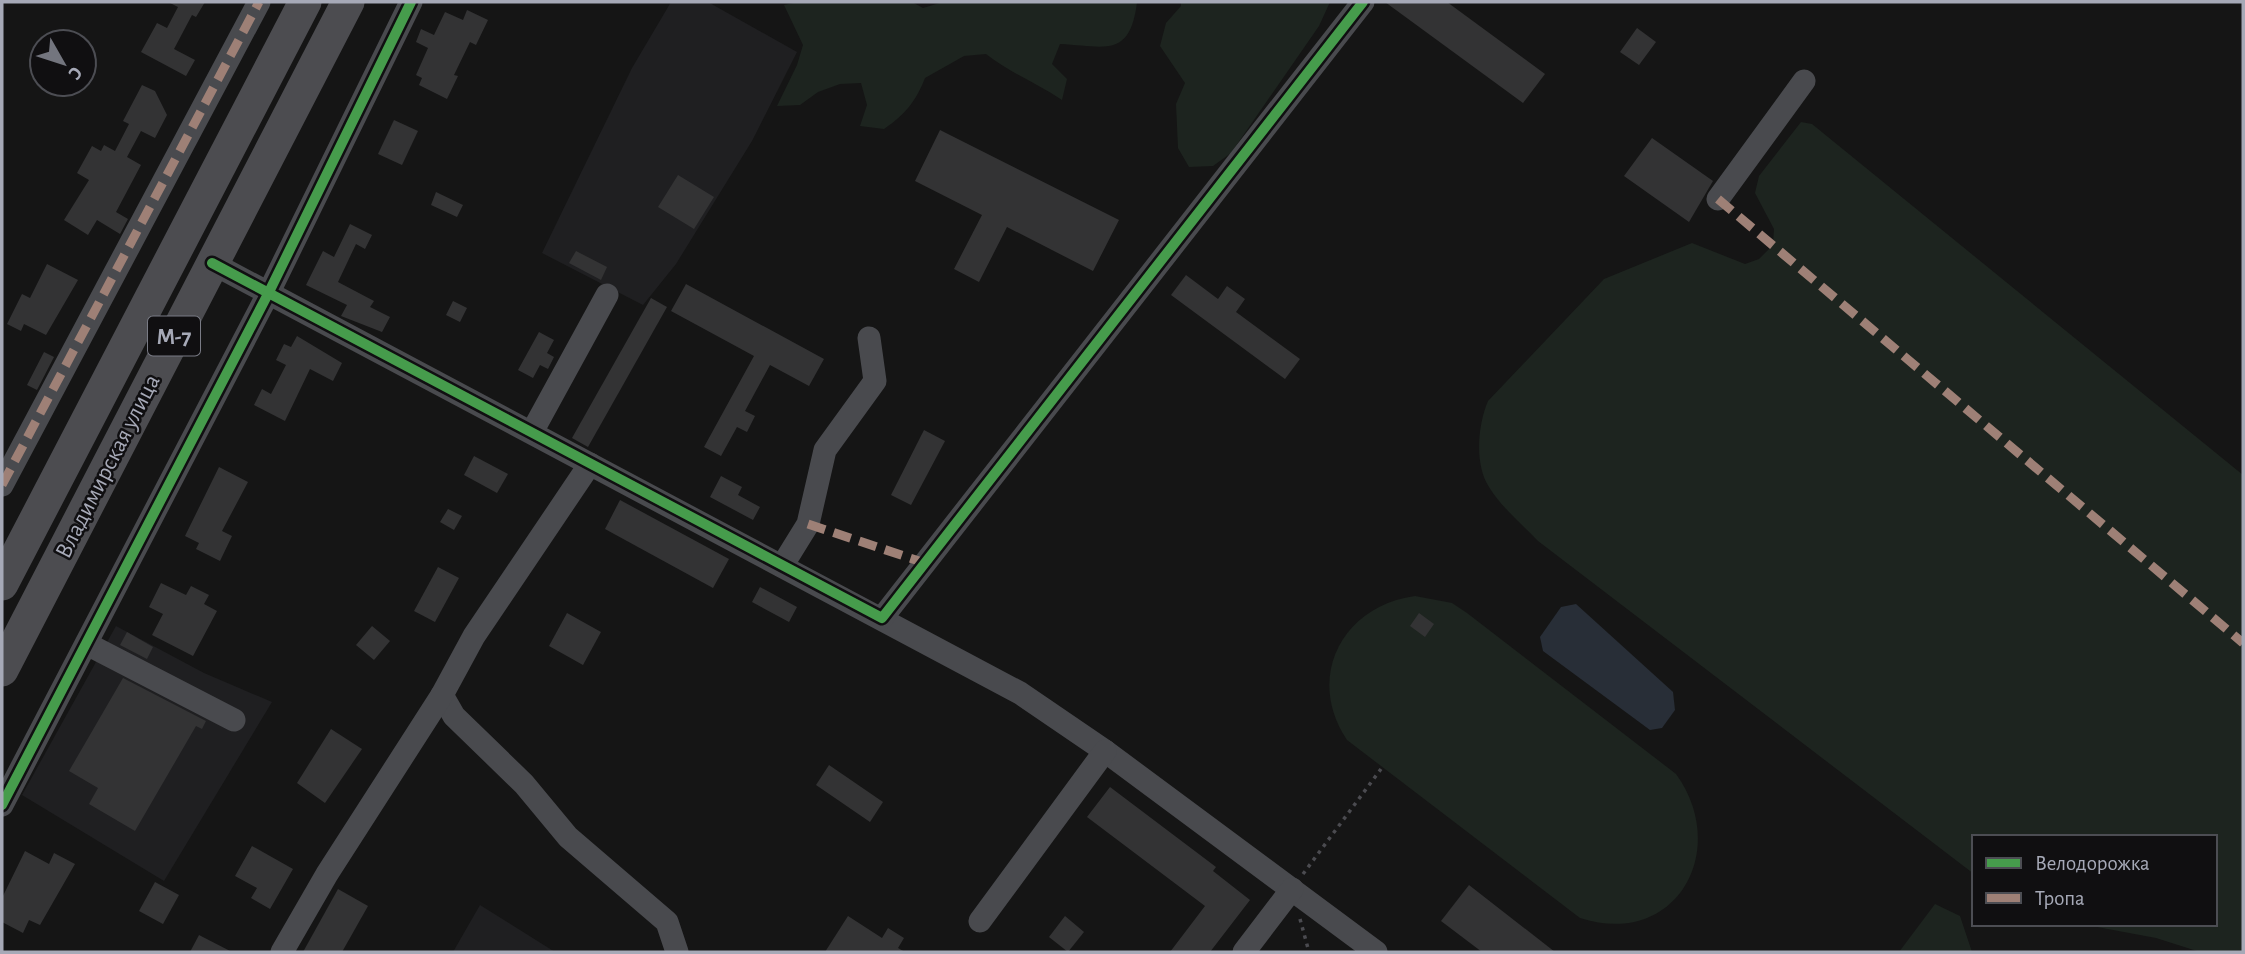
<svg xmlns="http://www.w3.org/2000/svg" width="2245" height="954" viewBox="0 0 2245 954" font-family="'Alegreya Sans',sans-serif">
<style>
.built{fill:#1f1f21}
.green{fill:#1d241f}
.water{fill:#282e37}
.building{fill:#333334}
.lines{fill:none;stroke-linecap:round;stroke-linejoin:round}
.path{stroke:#4b4b50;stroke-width:3.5;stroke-dasharray:3.5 5;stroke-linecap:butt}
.minor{stroke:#494a4e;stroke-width:23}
.highway{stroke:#4c4c50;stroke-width:33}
.quiet{stroke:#9e8076;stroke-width:9;stroke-dasharray:18 9;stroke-linecap:butt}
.cycleway-casing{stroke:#100f11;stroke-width:15}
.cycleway{stroke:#469c4c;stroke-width:10}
.labels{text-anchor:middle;stroke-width:5;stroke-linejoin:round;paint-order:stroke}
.shield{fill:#100f11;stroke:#797b85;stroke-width:2}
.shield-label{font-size:23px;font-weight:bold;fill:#a6a9b7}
.street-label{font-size:24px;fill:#a6a9b7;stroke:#100f11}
</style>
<rect width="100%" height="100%" fill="#151515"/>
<!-- built -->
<g class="built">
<polygon points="671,2 708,2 797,52 752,141 676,264 643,305 542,253 632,68"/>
<polygon points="116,626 204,673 272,702 164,881 22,795"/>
<polygon points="480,905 555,952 453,952"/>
</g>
<!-- green -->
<g class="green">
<path d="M798 2H912L923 8 943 2H1137C1130 59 1105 46 1060 44L1052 64 1067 79 1062 100C1037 83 1010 73 986 54L964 56 925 78C916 101 905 115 884 129L860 126 867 105 861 83 840 84 818 92 800 105 777 106 797 65 803 45 784 5Z"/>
<polygon points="1181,2 1330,2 1319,26 1231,153 1213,166 1189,167 1178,148 1176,104 1185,83 1160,46 1166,23 1181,6"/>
<path d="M1801 122 1812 124 2243 475V952H2200L2156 938 2081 924H2215V837H1974V874L1538 541C1522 524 1501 507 1489 487 1474 464 1478 424 1488 401L1604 279 1692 243 1745 264 1759 259 1773 245 1774 229 1755 193 1759 176Z"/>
<path d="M1415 596 1452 603 1467 613 1676 774C1731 850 1676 949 1580 918L1347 740C1305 677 1342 606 1415 596Z"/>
<polygon points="1935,904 1960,916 1972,952 1899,952"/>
</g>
<!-- water -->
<polygon class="water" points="1576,604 1673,692 1675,710 1662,728 1650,730 1543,651 1540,637 1561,607"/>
<!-- building -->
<g class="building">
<polygon points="168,2 205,2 196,17 192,15 174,49 195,60 186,76 141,52 157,23 167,28 178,7"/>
<polygon points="1385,2 1447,2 1545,74 1523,103"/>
<polygon points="467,10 488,20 476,45 470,42 454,75 458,76 447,99 419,85 422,78 416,75 428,48 416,42 421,29 434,35 445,12 463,20"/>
<polygon points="1637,28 1656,42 1639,65 1620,52"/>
<polygon points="142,85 155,91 167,115 155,138 141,131 127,157 141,165 116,212 128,219 120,234 97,220 88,235 64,220 89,180 77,173 92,146 101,151 104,145 115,151 129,124 123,121"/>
<polygon points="394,120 418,131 402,165 378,154"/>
<polygon points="940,130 1119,220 1093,271 1007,227 979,282 954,269 982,215 915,181"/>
<polygon points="1652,138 1713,181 1689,222 1624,176"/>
<polygon points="678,175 714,197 694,229 658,207"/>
<polygon points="436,192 463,205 457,217 431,205"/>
<polygon points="350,224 372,235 365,249 356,244 338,282 374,301 370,307 390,317 382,332 341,316 347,305 306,285 323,251 334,257"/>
<polygon points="576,251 607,267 601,280 569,263"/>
<polygon points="47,264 78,280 46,335 24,324 21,331 7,324 22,294 30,298"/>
<polygon points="1186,275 1218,299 1227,286 1245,299 1236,312 1300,359 1285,379 1171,295"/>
<polygon points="686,284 824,359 809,386 770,365 745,411 755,416 747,432 737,427 721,456 704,447 754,356 671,311"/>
<polygon points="651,298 667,307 588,447 572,438"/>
<polygon points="453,301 467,308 460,322 446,315"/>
<polygon points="539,332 554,340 547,353 554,357 548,369 540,365 533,378 518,370"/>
<polygon points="297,336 342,363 333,381 310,369 285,421 254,405 262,389 271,394 286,365 276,360 284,344 291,347"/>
<polygon points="44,352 54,357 37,390 27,385"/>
<polygon points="924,430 945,441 911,505 891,495"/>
<polygon points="474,456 508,474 497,493 464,475"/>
<polygon points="219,467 248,482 222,531 232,536 220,561 196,549 199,543 185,536"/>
<polygon points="721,476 742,487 738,495 760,507 753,520 710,497"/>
<polygon points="620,500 729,559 713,588 605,529"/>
<polygon points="448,509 462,516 454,530 440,522"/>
<polygon points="438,567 459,578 435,622 414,611"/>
<polygon points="161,583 186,595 191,586 209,595 204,604 217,611 193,656 152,635 163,614 149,607"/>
<polygon points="760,587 797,607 789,622 752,602"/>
<polygon points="567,613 601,632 583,665 549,646"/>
<polygon points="1419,613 1434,624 1425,637 1410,626"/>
<polygon points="372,626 390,641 374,660 356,645"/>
<polygon points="127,632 153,647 147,659 120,645"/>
<polygon points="123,678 206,721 202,729 196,726 135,831 89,804 98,788 69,771"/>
<polygon points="331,729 362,749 325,803 297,783"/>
<polygon points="829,765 883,802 870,822 816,785"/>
<polygon points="1110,787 1216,867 1213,871 1250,900 1210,952 1170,952 1205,906 1087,817"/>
<polygon points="252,846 293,869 270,909 251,898 257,888 235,876"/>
<polygon points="25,851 49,864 54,853 75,864 40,925 29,920 23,933 2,922 2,898"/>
<polygon points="155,882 179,895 163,924 139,911"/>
<polygon points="1469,885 1555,952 1482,952 1441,921"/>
<polygon points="338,889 368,906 342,952 303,952"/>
<polygon points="848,916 882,938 888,928 904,938 898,948 905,952 825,952"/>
<polygon points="1065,916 1084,932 1068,952 1049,937"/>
<polygon points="199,935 232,952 190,952"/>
</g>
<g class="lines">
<!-- path -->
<g class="path">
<polyline points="1303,874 1381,769"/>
<polyline points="1300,919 1309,952"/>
</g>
<!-- minor -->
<g class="minor">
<polyline points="1718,199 1804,81"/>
<polyline points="212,263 1020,693 1105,751 1376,952"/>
<polyline points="532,432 607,295"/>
<polyline points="2,485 259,2"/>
<polyline points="782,566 808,524 825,450 875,381 869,338"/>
<polyline points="882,618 1363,2"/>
<polyline points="87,644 234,720"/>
<polyline points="442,695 454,716 524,784 568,837 667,922 677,952"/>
<polyline points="2,805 269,292 411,2"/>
<polyline points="980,921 1105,751"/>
<polyline points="282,952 327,874 442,695 474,636 590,464"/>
<polyline points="1244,952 1292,889"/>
</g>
<!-- highway -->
<g class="highway">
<polyline points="2,584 305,2"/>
<polyline points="2,670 348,2"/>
</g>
<!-- quiet -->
<g class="quiet">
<polyline points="1718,199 2243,643"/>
<polyline points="2,485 259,2"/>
<polyline points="808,524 925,563"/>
</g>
<defs>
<g id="cycleway">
<polyline points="212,263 882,618 1363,2"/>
<polyline points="2,805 269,292 411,2"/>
</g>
</defs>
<!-- cycleway casing -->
<use href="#cycleway" class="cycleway-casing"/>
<!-- cycleway -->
<use href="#cycleway" class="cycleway"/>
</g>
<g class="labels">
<!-- shield labels -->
<rect class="shield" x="148" y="316.5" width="52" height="39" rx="5"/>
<g class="shield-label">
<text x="174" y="344">М-7</text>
</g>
<!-- street labels -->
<g class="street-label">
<text transform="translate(107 466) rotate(-63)" y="8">Владимирская улица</text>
</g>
</g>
<!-- border -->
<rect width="2245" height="954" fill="none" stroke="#a6a9b7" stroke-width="7"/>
<!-- legend -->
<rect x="1972" y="835" width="245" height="91" fill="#100f11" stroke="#4c4d53" stroke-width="2"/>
<rect x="1986" y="858" width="35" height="10" fill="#469c4c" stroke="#4c4d53" stroke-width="2"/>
<text x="2035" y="870" font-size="21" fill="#a6a9b7">Велодорожка</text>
<rect x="1986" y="893" width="35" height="10" fill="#9e8076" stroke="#4c4d53" stroke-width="2"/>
<text x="2035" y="905" font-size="21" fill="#a6a9b7">Тропа</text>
<!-- north arrow -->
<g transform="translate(63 63) rotate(129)"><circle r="33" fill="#100f11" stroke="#4c4d53" stroke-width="2"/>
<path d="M0-5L12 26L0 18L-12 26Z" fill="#73757e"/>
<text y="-10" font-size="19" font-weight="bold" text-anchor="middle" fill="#a6a9b7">С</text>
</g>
</svg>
